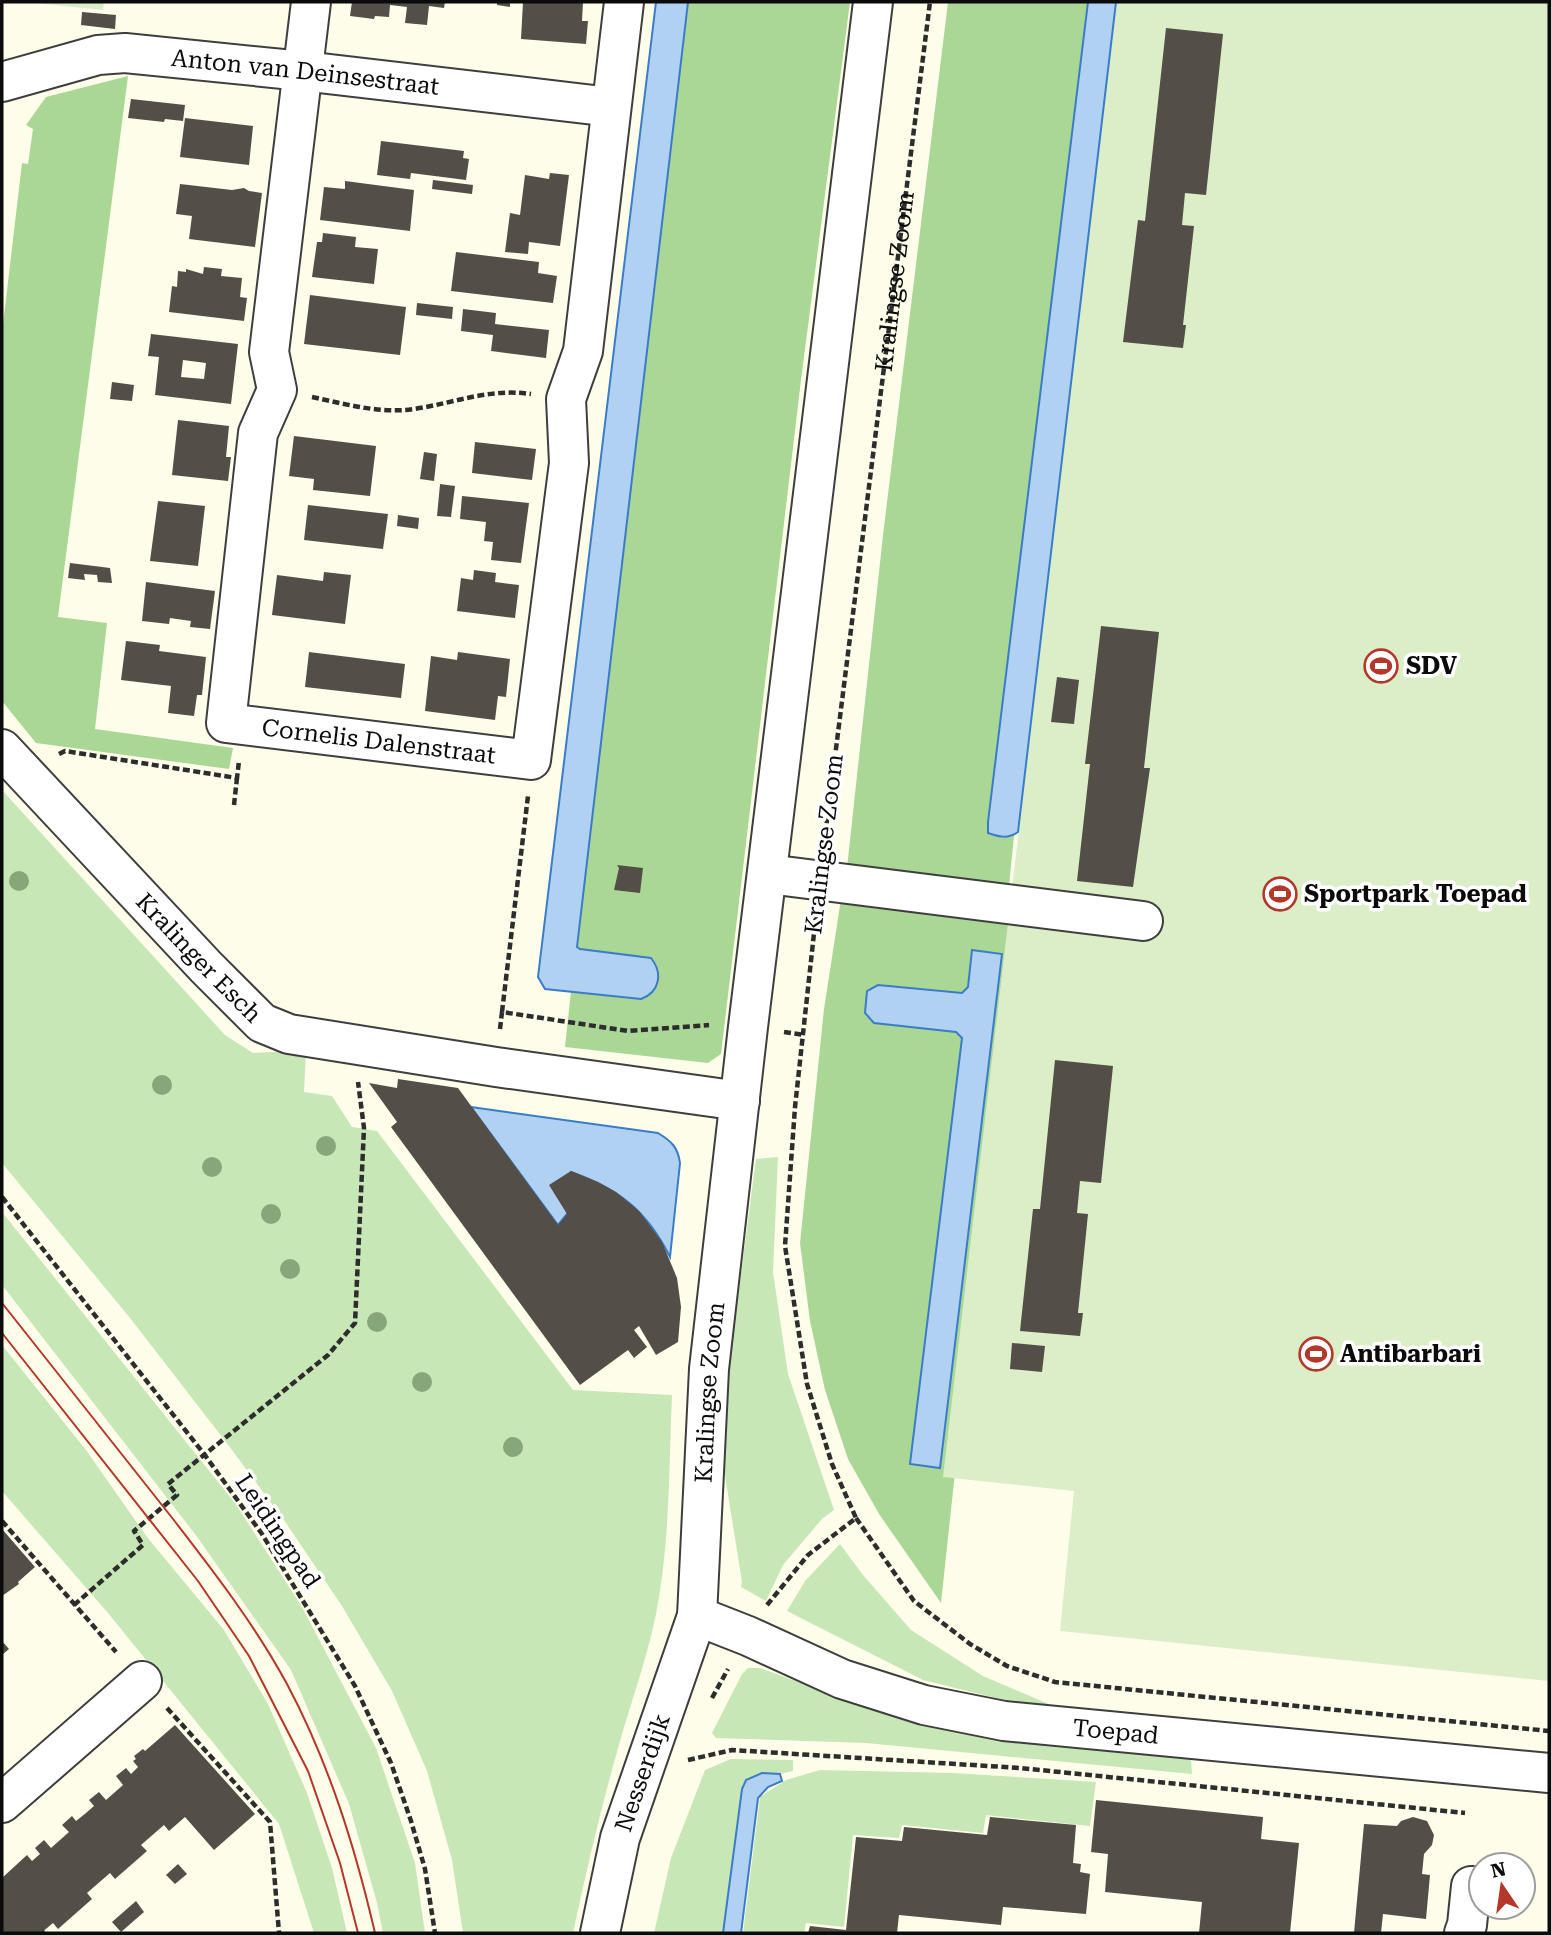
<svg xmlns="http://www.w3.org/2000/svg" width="1551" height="1935" viewBox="0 0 1551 1935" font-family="'Roboto Serif',serif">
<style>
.green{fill:#c8e7b6}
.forest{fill:#aad796}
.pitch{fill:#dbeec8}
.water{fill:#b1d1f3;stroke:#3b7cc7;stroke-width:2}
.building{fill:#534e48;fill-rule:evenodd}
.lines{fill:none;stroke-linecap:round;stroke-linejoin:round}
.minor-casing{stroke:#3e3e3e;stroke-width:42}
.path{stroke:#2d2d2d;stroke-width:4.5;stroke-dasharray:7 3.5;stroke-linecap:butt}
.minor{stroke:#fff;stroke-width:38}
.tram{stroke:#b53729;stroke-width:2}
.tree{fill:#86a77a}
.labels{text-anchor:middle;stroke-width:7;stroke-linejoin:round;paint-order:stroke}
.street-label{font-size:24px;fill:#0b0b0b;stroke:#fff}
.poi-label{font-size:24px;font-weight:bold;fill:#0b0b0b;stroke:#fff;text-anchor:start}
</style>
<rect width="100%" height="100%" fill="#fefdea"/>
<!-- green -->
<g class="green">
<path d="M2 790 225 1035 253 1053 306 1050 304 1092 332 1096 352 1127 377 1131 573 1390 672 1395C669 1462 670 1531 659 1597 651 1650 631 1700 617 1752 600 1812 586 1872 573 1933H463L452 1860 427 1771 392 1691 342 1606 286 1523 229 1446 130 1318 2 1163Z"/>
<polygon points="778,1157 773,1272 788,1374 834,1510 822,1519 783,1565 766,1601 741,1587 742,1582 722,1457 729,1365 756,1159"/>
<polygon points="2,1212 235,1503 302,1607 376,1748 415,1863 425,1933 383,1933 377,1903 349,1804 291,1670 195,1534 2,1285"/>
<polygon points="2,1345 86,1450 147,1537 224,1630 268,1704 307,1793 332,1868 347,1933 314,1933 279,1824 108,1613 2,1491"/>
<polygon points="840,1544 863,1575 911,1630 983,1676 1070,1713 1052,1712 923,1680 787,1611 805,1581"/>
<polygon points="748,1668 760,1668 891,1716 976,1736 1191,1759 1192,1774 866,1743 716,1738 712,1733 742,1674"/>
<polygon points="731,1759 793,1760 793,1771 780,1774 762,1773 746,1780 742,1789 723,1933 654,1933 671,1858 705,1770"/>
<polygon points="820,1770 953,1773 1096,1782 1090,1826 986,1815 983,1833 902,1825 899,1838 853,1835 844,1927 806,1923 804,1933 743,1933 760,1797 786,1780"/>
</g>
<!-- forest -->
<g class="forest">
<polygon points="688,2 850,2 801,380 721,1054 708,1063 565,1047 571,991 641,999 576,947"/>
<polygon points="948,2 1097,2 1009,886 847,868 883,535"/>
<polygon points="128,76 58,617 107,623 95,729 233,748 229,769 36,743 2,701 2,333 22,163 28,164 33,129 26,125 46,97"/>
<polygon points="841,899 1014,923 941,1603 879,1514 848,1459 825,1390 810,1321 800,1243 824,1009"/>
</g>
<!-- pitch -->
<g class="pitch">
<polygon points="26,2 104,2 103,10"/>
<polygon points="1116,2 1549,2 1549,1681 1060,1631 1074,1491 943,1477"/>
</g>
<!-- water -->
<g class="water">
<path d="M656 2H688L577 947 580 949 651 958C663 973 660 992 641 999L545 989 538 977Z"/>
<path d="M1088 2H1116L1018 832C1008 839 999 837 988 833V822Z"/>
<polygon points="972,950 1002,954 940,1468 910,1464 962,1038 956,1032 874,1023 865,1013 867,991 878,985 962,993 968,987"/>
<path d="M471 1107 658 1133C671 1141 678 1147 680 1163L670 1257C647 1211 619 1189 571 1172L567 1214 558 1225Z"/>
<polygon points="762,1773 780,1774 782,1781 768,1787 758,1798 741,1933 723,1933 742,1789 746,1780"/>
</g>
<!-- building -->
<g class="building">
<polygon points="352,2 445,2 444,8 429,6 427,25 405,23 407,7 390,5 389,17 375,16 374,19 350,16"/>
<polygon points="497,2 510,2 510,7 497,5"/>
<polygon points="523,2 583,2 582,21 588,21 586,44 521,39"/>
<polygon points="82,12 116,15 115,29 81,25"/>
<polygon points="1166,28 1223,34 1206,195 1185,193 1182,225 1194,226 1183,325 1186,325 1183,348 1123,342 1138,220 1145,221"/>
<polygon points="131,99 185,105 183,121 165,119 164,122 128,118"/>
<polygon points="185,118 253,126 249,165 180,157"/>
<polygon points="381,141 464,151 463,158 469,159 466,180 411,173 410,179 377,175"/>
<polygon points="550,173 569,175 560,246 529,242 528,254 505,252 510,213 520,215 525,175 549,179"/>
<polygon points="433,180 473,185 472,194 432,189"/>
<polygon points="345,181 414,190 410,231 320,220 324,187 345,189"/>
<polygon points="180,184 232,190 244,188 249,191 262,193 255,247 189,239 192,216 176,214"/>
<polygon points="323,233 356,237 355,247 378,249 374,284 312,277 317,242 322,242"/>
<polygon points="456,252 539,262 538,273 557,276 553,303 451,291"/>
<polygon points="204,267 222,269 221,276 242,278 240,297 247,298 244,321 169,312 172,286 177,287 178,271 186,272 186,269 203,274"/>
<polygon points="310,295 406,307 400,355 304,344"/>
<polygon points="417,303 453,307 452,319 416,315"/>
<polygon points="463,309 496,313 495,324 549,330 546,358 491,351 493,335 461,331"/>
<path d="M151 334 238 344 231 404 155 395 159 357 148 356ZM183 360 206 363 204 379 181 377Z"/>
<polygon points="112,382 134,385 132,401 110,399"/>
<polygon points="178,420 229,426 226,457 231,457 228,481 172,475"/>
<polygon points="294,436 376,446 370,496 313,490 314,479 289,476"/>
<polygon points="475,442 536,449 532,480 472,473"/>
<polygon points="424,452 437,454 434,481 420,479"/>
<polygon points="440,484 455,486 451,517 437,516"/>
<polygon points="462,496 529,503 521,563 491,560 493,542 484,541 486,522 460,519"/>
<polygon points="158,501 205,506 198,566 150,561"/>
<polygon points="308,505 388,514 383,549 304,540"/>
<polygon points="398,515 419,518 418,529 397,526"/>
<polygon points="70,563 110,568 112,583 98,582 97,575 84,574 85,580 68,578"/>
<polygon points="474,570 496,573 495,582 519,585 515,618 457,611 461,578 473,580"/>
<polygon points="324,572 351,575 345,624 272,615 277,575 323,581"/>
<polygon points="146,582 215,591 210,629 190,627 191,621 170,618 169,624 142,621"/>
<polygon points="1101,626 1159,632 1144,768 1150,768 1133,887 1077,881 1090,764 1085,764"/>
<polygon points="126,641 160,645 159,651 206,657 202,695 197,695 194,716 168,713 171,686 121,680"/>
<polygon points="309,652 405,664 401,698 305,687"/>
<polygon points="458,652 510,659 506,697 498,696 495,720 425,711 431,656 457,660"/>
<polygon points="1057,677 1079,680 1074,724 1051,722"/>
<polygon points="617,865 643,868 640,893 614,890 619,868"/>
<polygon points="1055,1060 1113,1066 1101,1183 1080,1181 1077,1213 1088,1214 1078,1313 1083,1313 1080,1336 1020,1331 1033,1209 1040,1209"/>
<polygon points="398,1079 458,1088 558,1225 567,1214 549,1185 571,1171 598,1182 616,1192 639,1211 662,1242 677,1278 681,1307 678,1342 656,1355 639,1326 634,1330 647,1347 634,1358 628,1350 580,1385 391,1127 397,1122 369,1083 397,1088"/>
<polygon points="1012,1343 1045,1346 1042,1372 1010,1369"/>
<polygon points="2,1529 35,1567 18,1582 19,1584 2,1596"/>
<polygon points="2,1641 9,1649 2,1655"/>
<polygon points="175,1725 255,1814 214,1850 185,1817 169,1831 164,1825 141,1845 147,1851 115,1879 110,1873 87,1893 92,1899 58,1929 53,1923 41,1933 2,1933 2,1878 27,1855 32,1861 40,1854 35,1848 44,1840 51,1848 69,1832 62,1825 72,1816 76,1821 86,1813 94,1806 89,1800 99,1792 106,1800 123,1785 116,1776 126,1768 131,1774 138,1767 133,1761 136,1759 134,1756 143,1749 145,1751"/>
<polygon points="1096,1800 1263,1817 1261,1839 1299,1843 1290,1933 1199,1933 1202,1902 1105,1892 1108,1854 1091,1852"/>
<polygon points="990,1817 1076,1825 1073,1863 1081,1864 1080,1872 1090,1874 1086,1914 1003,1907 1001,1925 899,1915 897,1933 808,1933 810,1926 846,1930 856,1837 902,1841 904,1827 987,1835"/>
<polygon points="1413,1817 1427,1821 1434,1835 1432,1845 1424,1854 1422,1874 1430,1875 1426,1919 1383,1914 1381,1933 1354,1933 1364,1824 1397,1826 1401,1821"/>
<polygon points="178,1864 187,1874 175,1884 166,1875"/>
<polygon points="136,1901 144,1912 121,1932 112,1922"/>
</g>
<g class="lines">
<defs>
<g id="minor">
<path id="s2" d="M311 2 269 352 277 390 258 433 226 723 531 760 569 463 566 399 583 351 624 2"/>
<path id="s3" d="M2 82 98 55 125 53 303 71 611 107"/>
<path id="s4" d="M2 749 206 967 262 1023 289 1034 496 1067 740 1101"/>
<polyline points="768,874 1143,921"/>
<path id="s5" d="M697 1616 748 1636 842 1679 924 1705 1004 1721 1549 1773"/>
<polyline points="2,1803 142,1681"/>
<path id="s6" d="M600 1933 620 1838 697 1616 709 1369 748 1027 873 2"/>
<polyline points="1464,1933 1467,1925 1471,1886"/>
</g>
</defs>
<!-- minor casing -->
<use href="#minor" class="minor-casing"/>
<!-- path -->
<g class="path">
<path d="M312 397C346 404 379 414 414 409 455 403 488 388 531 394"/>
<polyline points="59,754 65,751 237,778 239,761"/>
<polyline points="234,805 237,778"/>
<path id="s1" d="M824 844 930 2"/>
<polyline points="502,1012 528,796"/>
<polyline points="500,1029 502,1012 628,1031 709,1025"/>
<polyline points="784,1032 804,1035"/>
<polyline points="2,1197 204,1454 262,1534 355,1686 391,1763 411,1821 425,1869 435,1933"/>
<polyline points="856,1518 914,1601 970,1644 1007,1666 1055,1682 1549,1731"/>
<polyline points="2,1521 116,1652"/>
<polyline points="74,1605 143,1545 134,1531 177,1495 168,1484 328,1355 355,1323 364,1128 358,1082"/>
<polyline points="767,1605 808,1555 856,1518 832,1464 807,1384 785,1246 795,1107 816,915"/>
<polyline points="712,1698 728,1669"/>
<polyline points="167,1708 270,1822 279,1933"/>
<polyline points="688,1760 732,1750 1020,1768 1465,1813"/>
<polyline points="42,1932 44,1933"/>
</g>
<!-- minor -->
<use href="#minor" class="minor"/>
<!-- tram -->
<g class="tram">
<path d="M2 1303C59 1375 116 1447 173 1519 214 1572 255 1625 287 1684 329 1763 355 1847 375 1933"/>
<polyline points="2,1333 198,1581 249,1656 308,1771 340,1863 358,1933"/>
</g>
</g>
<!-- trees -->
<g class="tree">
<circle cx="19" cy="881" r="10"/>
<circle cx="162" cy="1085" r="10"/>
<circle cx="326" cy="1146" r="10"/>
<circle cx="212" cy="1167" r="10"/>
<circle cx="271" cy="1214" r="10"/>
<circle cx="290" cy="1269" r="10"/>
<circle cx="377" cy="1322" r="10"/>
<circle cx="422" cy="1382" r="10"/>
<circle cx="513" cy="1447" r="10"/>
</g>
<!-- icons -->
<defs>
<symbol id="stadium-ring" viewBox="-11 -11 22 22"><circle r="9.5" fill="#fff" stroke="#b53729" stroke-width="1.5"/><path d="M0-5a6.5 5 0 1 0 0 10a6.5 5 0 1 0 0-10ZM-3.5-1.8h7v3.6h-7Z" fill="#b53729"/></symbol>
</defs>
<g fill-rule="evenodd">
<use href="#stadium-ring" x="1362" y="647" width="38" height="38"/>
<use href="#stadium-ring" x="1261" y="875" width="38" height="38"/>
<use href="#stadium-ring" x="1297" y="1335" width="38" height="38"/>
</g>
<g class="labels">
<!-- street labels -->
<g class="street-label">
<text dy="8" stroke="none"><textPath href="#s3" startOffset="308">Anton van Deinsestraat</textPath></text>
<text dy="8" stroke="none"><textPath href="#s1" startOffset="567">Kralingse Zoom</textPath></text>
<text dy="8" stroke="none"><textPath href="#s2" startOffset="884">Cornelis Dalenstraat</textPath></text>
<text transform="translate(824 844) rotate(-83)" y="8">Kralingse Zoom</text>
<text dy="8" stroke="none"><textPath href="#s4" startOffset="287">Kralinger Esch</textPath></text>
<text dy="8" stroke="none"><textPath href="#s6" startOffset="556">Kralingse Zoom</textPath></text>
<text transform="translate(278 1531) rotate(56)" y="8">Leidingpad</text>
<text dy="8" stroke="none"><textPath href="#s5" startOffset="438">Toepad</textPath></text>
<text dy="8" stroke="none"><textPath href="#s6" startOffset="166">Nesserdijk</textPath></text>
</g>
<!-- poi labels -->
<g class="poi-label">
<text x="1406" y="674">SDV</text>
<text x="1304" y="902">Sportpark Toepad</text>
<text x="1340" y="1362">Antibarbari</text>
</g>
</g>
<!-- border -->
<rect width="1551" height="1935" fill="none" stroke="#0b0b0b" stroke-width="7"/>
<!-- north arrow -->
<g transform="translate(1502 1886) rotate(347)"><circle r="33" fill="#ffffff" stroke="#9d9d9d" stroke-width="2"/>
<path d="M0-5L12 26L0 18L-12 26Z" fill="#b53729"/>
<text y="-10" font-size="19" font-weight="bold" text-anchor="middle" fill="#0b0b0b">N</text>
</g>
</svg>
